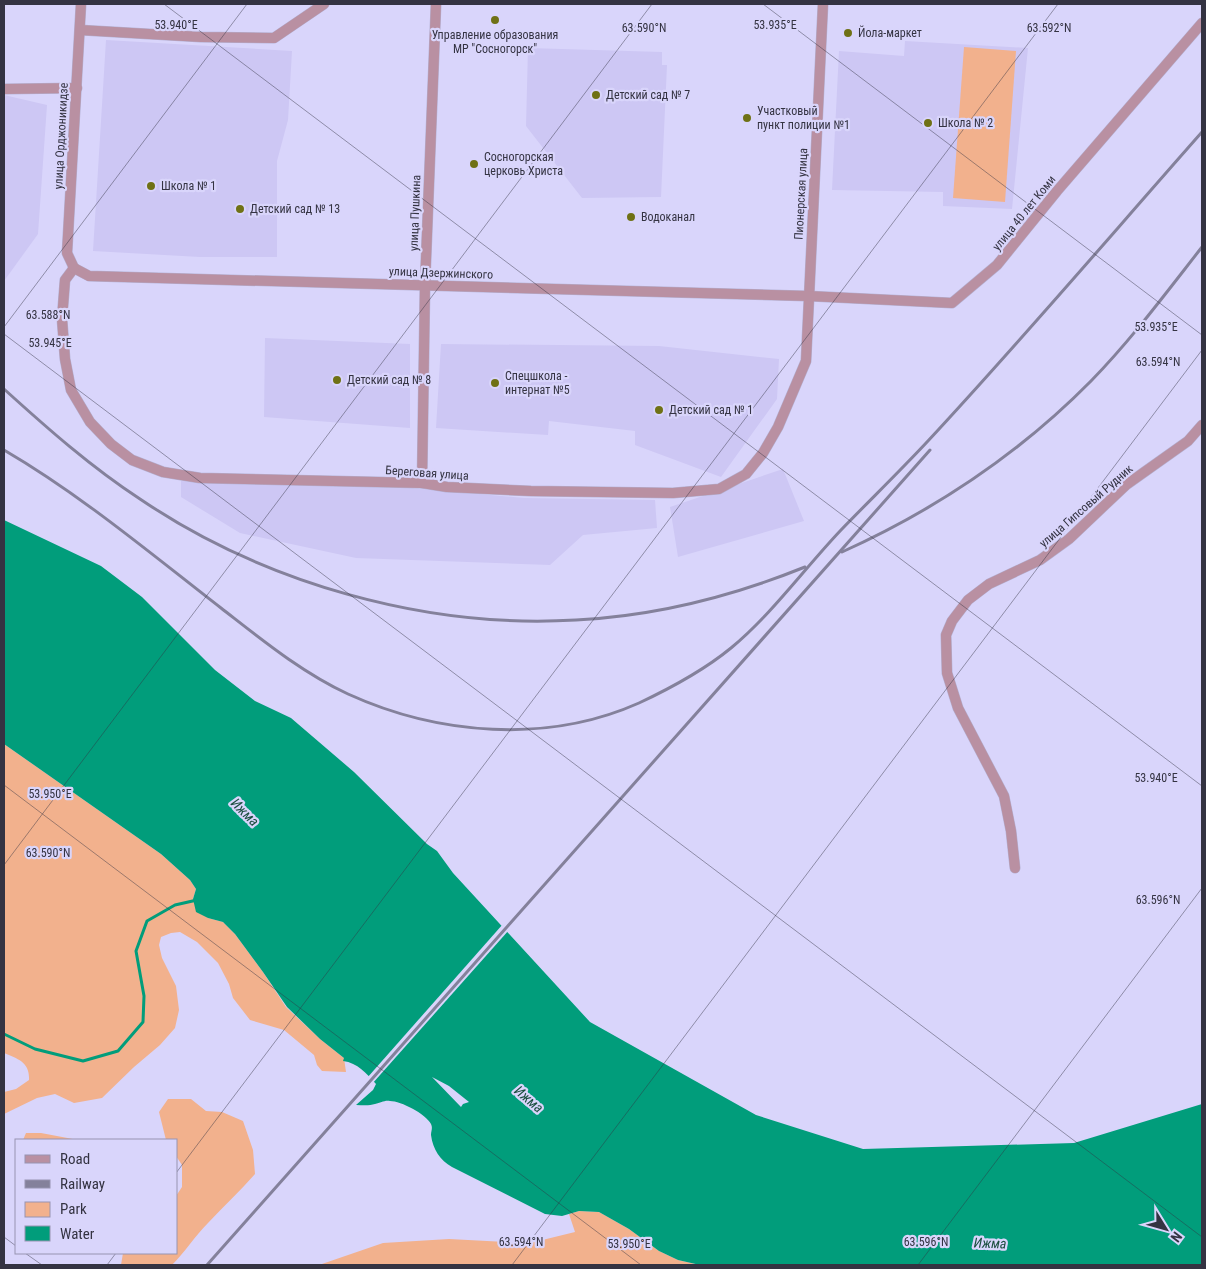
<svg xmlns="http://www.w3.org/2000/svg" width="1206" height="1269" viewBox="0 0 1206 1269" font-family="'Roboto Condensed',sans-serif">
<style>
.built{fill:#cdc7f4}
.green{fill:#f2b18d}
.water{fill:#019d7b;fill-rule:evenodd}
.pier{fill:#d9d5fb}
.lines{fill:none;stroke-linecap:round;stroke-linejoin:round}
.stream{stroke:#019d7b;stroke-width:3}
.street-casing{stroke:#b5b1d2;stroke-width:11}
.street{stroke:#b990a2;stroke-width:10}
.rail{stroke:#84819b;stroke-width:3}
.ticks{fill:none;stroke:#343342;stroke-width:1;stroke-opacity:0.45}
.poi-dot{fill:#6f7115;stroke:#d9d5fb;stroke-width:2}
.labels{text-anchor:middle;stroke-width:4.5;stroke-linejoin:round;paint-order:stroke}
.poi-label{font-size:12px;fill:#343342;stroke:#d9d5fb;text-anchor:start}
.street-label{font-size:12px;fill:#343342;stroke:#d9d5fb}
.water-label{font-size:14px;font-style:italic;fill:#1a4e3e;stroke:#d9d5fb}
.ticks-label{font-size:12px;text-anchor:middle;fill:#343342;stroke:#d9d5fb;stroke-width:4.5;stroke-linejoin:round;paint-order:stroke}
</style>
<rect width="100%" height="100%" fill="#d9d5fb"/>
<!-- built -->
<g class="built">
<polygon points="106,40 292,51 288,120 277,161 277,257 200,257 93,251"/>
<polygon points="905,41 1028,48 1012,209 943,206 943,192 832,190 839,51 904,56"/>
<polygon points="528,48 662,52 662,65 667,65 661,197 582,198 526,126"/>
<polygon points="4,95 47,105 38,234 4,281"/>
<polygon points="265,338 410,344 410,428 264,417"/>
<polygon points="441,344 659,346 779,359 777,399 721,477 635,445 635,431 549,421 548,435 436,428"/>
<polygon points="783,469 804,521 678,557 670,507"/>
<polygon points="181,481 412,488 524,498 655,500 657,528 583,535 550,565 356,558 240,533 181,497"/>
</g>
<!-- green -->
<g class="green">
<polygon points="964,47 1016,51 1005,202 953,198"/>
<path d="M4 744 161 854 190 880 196 889 193 899 208 918 223 922 235 934 263 972 286 1007 320 1039 344 1058 346 1072 322 1071 317 1065 314 1055 284 1030 250 1020 233 998 229 984 218 963 197 942 180 932 171 933 161 937 159 945 162 958 176 986 179 1010 175 1028 160 1045 134 1067 102 1098 74 1103 55 1094 37 1098 4 1114V1092L16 1089 29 1080C30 1062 18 1059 4 1053Z"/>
<path d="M168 1099H191L206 1111 222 1112 243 1121 253 1150 255 1174C240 1191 224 1206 208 1223 195 1236 185 1252 172 1265H121L123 1253H176V1196L182 1187V1165L176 1156V1140H166L159 1112Z"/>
<polygon points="26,1133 41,1133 78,1140 23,1140"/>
<polygon points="579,1211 599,1212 629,1229 659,1251 678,1260 700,1265 319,1265 383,1243 449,1239 506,1242 526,1244 575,1232 569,1214"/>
</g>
<!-- water -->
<path class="water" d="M4 520 101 566 142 597 215 670 255 701 291 718 354 772 427 844 437 851 453 873 590 1022 756 1115 863 1149 1074 1143 1202 1104V1265H700L678 1260 659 1251 629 1229 599 1212 579 1211 562 1216 545 1214 452 1167C440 1160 433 1150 431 1135 431 1131 433 1128 431 1124 426 1114 401 1101 390 1101 384 1100 381 1103 375 1104 369 1106 362 1105 356 1105L373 1090 376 1084C366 1073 358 1063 343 1061L344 1058 320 1039 287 1007 263 972 235 934 223 922 208 918 196 912 193 899 196 889 190 880 161 854 4 744ZM432 1077 449 1086 469 1102 463 1104 461 1107Z"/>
<!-- pier -->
<polygon class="pier" points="503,924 509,930 372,1084 367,1078"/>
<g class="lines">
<!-- stream -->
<polyline class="stream" points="4,1034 35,1049 83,1061 118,1051 143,1022 144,996 136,951 147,921 175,905 197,900"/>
<defs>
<g id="street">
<polyline points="80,30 201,37 274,38 324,4"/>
<polyline points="4,89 77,88"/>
<polyline points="74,268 65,280 62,319 65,359 71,390 90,422 111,444 132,460 163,472 200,478 422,483 447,487 531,491 673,493 719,489 746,474 763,453 778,427 806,361 823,4"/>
<polyline points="74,268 89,276 808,296 952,303 997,265 1057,191 1202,23"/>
<polyline points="74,268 67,253 81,4"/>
<polyline points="422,483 425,285 436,4"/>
<polyline points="1015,868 1011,831 1004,796 958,708 947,673 946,635 952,621 968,600 989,584 1040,560 1069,539 1126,485 1188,441 1202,425"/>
</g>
</defs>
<!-- street casing -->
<use href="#street" class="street-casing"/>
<!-- street -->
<use href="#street" class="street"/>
<!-- rail -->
<g class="rail">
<path d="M4 389C47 428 91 467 140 499 264 583 425 629 576 620 654 616 733 596 805 567"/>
<path d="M4 450C81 495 150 553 221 608 261 639 301 672 348 694 438 735 547 744 639 703 671 688 703 671 731 648 772 614 804 569 841 530 869 501 899 472 927 442 1021 341 1111 235 1202 132"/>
<path d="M842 552C935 510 1019 454 1091 381 1131 340 1166 293 1202 247"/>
<polyline points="207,1265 930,450"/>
</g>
</g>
<!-- ticks -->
<path class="ticks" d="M164 4 1202 786M763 4 1202 335M4 327 247 4M4 334 1202 1237M4 785 641 1265M4 865 652 4M176 1173 1058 4M4 1237 16 1246M25 1253 42 1265M107 1265 116 1253M512 1265 1202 350M918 1265 1202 888"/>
<!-- markers -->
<g class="poi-dot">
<circle cx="495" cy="20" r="5"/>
<circle cx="848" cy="33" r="5"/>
<circle cx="596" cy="95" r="5"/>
<circle cx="747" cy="118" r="5"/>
<circle cx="928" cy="123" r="5"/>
<circle cx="474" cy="164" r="5"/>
<circle cx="151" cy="186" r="5"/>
<circle cx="240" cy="209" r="5"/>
<circle cx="631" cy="217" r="5"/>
<circle cx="337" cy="380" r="5"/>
<circle cx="495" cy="383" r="5"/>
<circle cx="659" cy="410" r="5"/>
</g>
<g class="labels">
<!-- poi labels -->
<g class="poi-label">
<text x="858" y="37">Йола-маркет</text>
<text x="495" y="39" text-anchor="middle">Управление образования<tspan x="495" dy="14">МР "Сосногорск"</tspan></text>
<text x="606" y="99">Детский сад № 7</text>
<text x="757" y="115">Участковый<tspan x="757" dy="14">пункт полиции №1</tspan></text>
<text x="938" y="127">Школа № 2</text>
<text x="484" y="161">Сосногорская<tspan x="484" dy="14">церковь Христа</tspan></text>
<text x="161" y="190">Школа № 1</text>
<text x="250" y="213">Детский сад № 13</text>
<text x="641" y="221">Водоканал</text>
<text x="505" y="380">Спецшкола -<tspan x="505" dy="14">интернат №5</tspan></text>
<text x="347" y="384">Детский сад № 8</text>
<text x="669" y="414">Детский сад № 1</text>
</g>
<!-- street labels -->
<g class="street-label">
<text transform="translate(61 136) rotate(-87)" y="4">улица Орджоникидзе</text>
<text transform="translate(801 194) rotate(-87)" y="4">Пионерская улица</text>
<text transform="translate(415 213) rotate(-88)" y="4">улица Пушкина</text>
<text transform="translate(1024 213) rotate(-51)" y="4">улица 40 лет Коми</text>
<text transform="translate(441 273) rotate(2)" y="4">улица Дзержинского</text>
<text transform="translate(427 473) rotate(4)" y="4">Береговая улица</text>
<text transform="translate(1086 506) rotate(-41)" y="4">улица Гипсовый Рудник</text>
</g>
<!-- water labels -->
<g class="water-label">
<text transform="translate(245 812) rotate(45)" y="5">Ижма</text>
<text transform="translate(529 1099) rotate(40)" y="5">Ижма</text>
<text transform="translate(990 1243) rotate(2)" y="5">Ижма</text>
</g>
</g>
<g class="ticks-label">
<text x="176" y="29">53.940°E</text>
<text x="775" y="29">53.935°E</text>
<text x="644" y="32">63.590°N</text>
<text x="1049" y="32">63.592°N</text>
<text x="48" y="319">63.588°N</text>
<text x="1156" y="331">53.935°E</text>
<text x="50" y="347">53.945°E</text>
<text x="1158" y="366">63.594°N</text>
<text x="1156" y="782">53.940°E</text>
<text x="50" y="798">53.950°E</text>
<text x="48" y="857">63.590°N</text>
<text x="1158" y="904">63.596°N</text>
<text x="521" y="1246">63.594°N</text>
<text x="926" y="1246">63.596°N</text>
<text x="629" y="1248">53.950°E</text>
</g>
<!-- border -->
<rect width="1206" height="1269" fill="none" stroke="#343342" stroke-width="10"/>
<!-- legend -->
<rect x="15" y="1139" width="162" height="115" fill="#d9d5fb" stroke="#9794b1"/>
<rect x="25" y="1155" width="25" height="8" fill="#b990a2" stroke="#9794b1"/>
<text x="60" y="1164" font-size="15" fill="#343342">Road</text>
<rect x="25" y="1180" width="25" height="8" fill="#84819b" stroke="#9794b1"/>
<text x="60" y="1189" font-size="15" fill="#343342">Railway</text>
<rect x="25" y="1202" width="25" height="15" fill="#f2b18d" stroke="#9794b1"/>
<text x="60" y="1214" font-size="15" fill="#343342">Park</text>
<rect x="25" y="1226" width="25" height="15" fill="#019d7b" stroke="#9794b1"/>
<text x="60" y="1239" font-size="15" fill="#343342">Water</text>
<!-- north arrow -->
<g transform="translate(1166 1229) rotate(127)" stroke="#d9d5fb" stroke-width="4" paint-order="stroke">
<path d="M0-4L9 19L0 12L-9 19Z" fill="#343342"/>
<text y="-8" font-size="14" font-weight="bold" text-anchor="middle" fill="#343342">N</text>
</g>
</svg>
